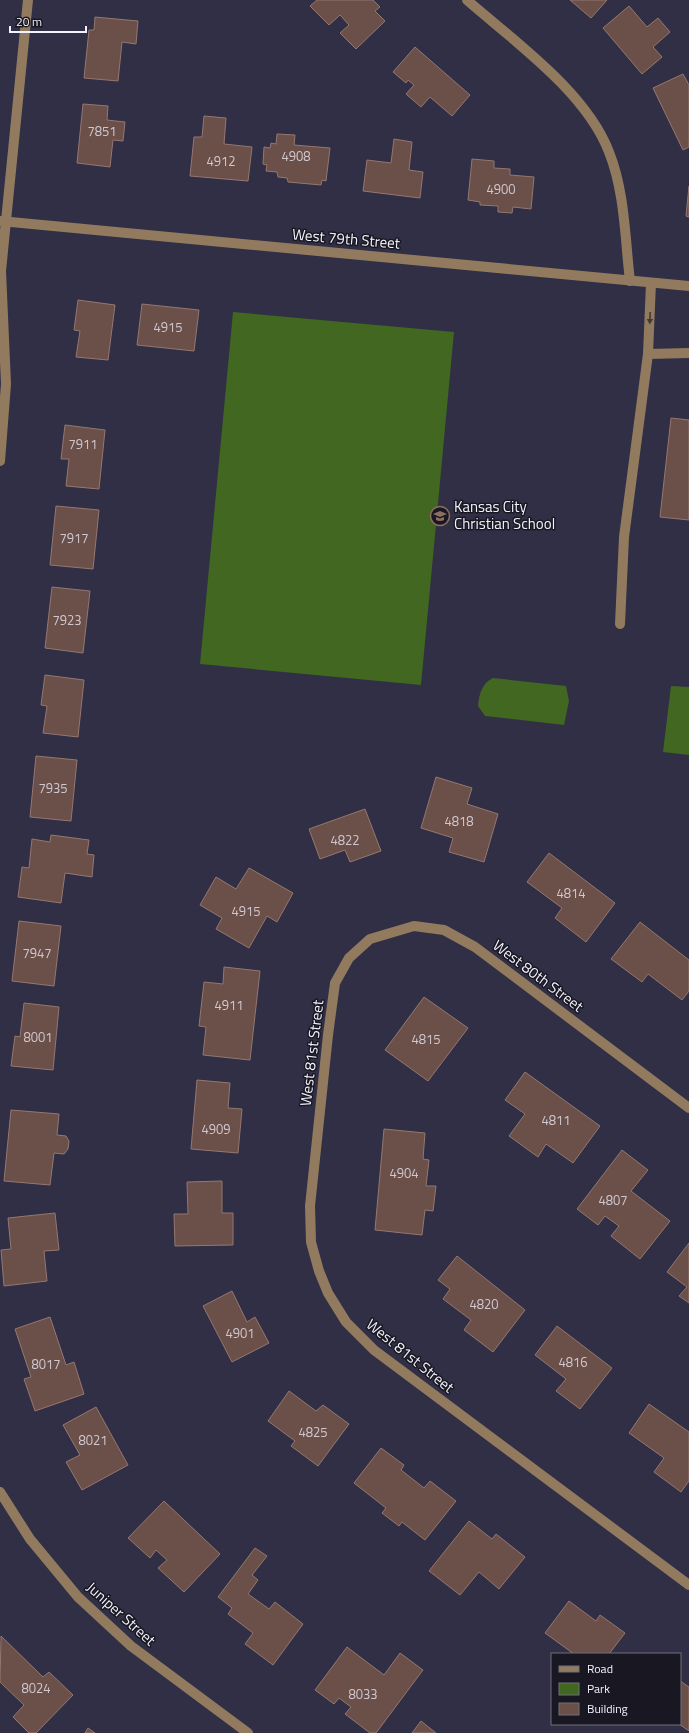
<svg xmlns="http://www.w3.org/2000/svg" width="689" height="1733" viewBox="0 0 689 1733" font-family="'Titillium Web',sans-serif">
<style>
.green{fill:#416720}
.building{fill:#6b4f49;stroke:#957770}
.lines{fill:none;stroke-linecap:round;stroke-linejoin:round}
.minor{stroke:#927a5e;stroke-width:10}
.oneway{fill:#433a37}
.labels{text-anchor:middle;stroke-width:3;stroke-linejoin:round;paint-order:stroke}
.number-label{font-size:13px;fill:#d0c8d0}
.street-label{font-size:15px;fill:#f2f1fd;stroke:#191822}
.poi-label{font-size:15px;fill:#f2f1fd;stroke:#191822;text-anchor:start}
</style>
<rect width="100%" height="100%" fill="#302f45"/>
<!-- green -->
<g class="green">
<polygon points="233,312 454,332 421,685 200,664"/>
<path d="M493 678 566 686 569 701 564 725 485 716 478 706C479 694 482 683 493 678Z"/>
<polygon points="671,686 689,687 689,755 663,752"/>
</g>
<!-- building -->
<g class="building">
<polygon points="317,0 373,0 380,7 375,11 385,21 356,49 340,33 349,25 340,15 329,25 310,6"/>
<polygon points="570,0 607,0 591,18"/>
<polygon points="629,6 647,27 658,18 670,32 653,47 662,57 642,74 603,28"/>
<polygon points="95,17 138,21 136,44 122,42 118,81 84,78 89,30 94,30"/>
<polygon points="415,47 470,95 452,116 430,97 421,107 406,94 414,85 408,80 406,83 393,72"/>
<polygon points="683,74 689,85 689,147 683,150 653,88"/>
<polygon points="83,104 108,106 107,120 125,122 123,141 113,140 110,167 77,163"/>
<polygon points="204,116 226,118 224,144 252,147 248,181 190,176 194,137 202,137"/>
<polygon points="277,134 295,135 294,145 330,148 326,181 322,180 321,185 288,182 287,178 278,177 277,172 266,171 267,165 263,164 264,147 270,148 271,143 276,144"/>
<polygon points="394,139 412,142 409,170 423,172 420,198 363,191 367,160 391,163"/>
<polygon points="472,159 494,161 494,168 510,169 510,175 534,177 531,209 513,207 512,213 498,212 498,206 480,205 480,202 468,200"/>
<polygon points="689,186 689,217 686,216"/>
<polygon points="78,300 115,305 108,360 76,357 80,331 74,330"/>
<polygon points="142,304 199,310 194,351 137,345"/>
<polygon points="671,418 689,420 689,520 660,517"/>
<polygon points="65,425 105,430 99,489 66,486 69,459 61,459"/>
<polygon points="56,506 99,510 93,569 50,565"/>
<polygon points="52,587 90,591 83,653 45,648"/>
<polygon points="45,675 84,680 78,737 43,733 47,706 41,705"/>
<polygon points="36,756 77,760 71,821 30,817"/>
<polygon points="436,777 472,788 467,804 498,814 484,862 449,852 453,838 421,828"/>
<polygon points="365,809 381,851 350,862 345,850 320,859 309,829"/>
<polygon points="51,835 89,840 87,854 94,855 92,877 65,873 61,903 18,897 22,867 29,868 32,839 50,842"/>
<polygon points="549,853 615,903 586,942 555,918 562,908 527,882"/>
<polygon points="249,868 293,893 277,922 267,916 249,948 216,929 222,918 200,905 216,877 236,889"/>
<polygon points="19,921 61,926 54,986 12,981"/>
<polygon points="640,922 689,960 689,991 682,1000 648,974 642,982 611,959"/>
<polygon points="224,967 260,971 250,1060 203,1055 206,1027 199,1026 204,982 223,984"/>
<polygon points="424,997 468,1028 428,1081 385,1050"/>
<polygon points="24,1003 59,1007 53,1070 11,1066 15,1036 20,1037"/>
<polygon points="525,1072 600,1126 573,1163 546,1144 538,1157 509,1136 525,1114 505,1100"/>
<polygon points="197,1080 230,1083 228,1108 242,1109 238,1153 191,1149"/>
<polygon points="11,1110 59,1114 57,1135 66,1136 69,1141 68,1149 64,1154 54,1153 50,1185 4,1181"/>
<polygon points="384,1129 425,1133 423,1159 429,1160 426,1186 436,1186 433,1211 425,1210 422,1235 375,1230"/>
<polygon points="622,1150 648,1170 631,1191 670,1221 640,1259 611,1236 619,1226 605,1216 598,1225 577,1209"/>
<polygon points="222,1181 222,1213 233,1213 233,1245 175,1246 174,1214 188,1214 187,1182"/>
<polygon points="55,1213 59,1250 44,1251 47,1281 4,1286 1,1250 11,1249 8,1218"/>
<polygon points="689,1243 689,1303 679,1296 687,1287 667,1272"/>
<polygon points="457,1256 525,1310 493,1352 464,1330 471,1320 443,1299 450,1289 438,1280"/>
<polygon points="232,1291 247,1322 255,1317 269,1343 232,1362 203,1306"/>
<polygon points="50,1317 66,1365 74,1362 84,1394 35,1411 24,1379 31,1377 15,1329"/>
<polygon points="557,1326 612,1368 580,1409 556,1391 566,1379 535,1355"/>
<polygon points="289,1391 316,1411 323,1405 349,1424 318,1466 291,1446 295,1441 268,1421"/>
<polygon points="649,1404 689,1432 689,1481 681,1492 654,1472 664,1458 629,1433"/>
<polygon points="96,1407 128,1465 82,1490 66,1462 80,1455 63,1425"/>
<polygon points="381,1448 404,1465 401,1470 424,1488 430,1481 456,1501 425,1540 402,1522 399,1526 382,1513 386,1508 354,1483"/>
<polygon points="164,1501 220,1554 184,1592 158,1568 167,1560 156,1550 150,1558 128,1538"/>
<polygon points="469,1521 492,1539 496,1534 525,1557 499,1589 479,1572 460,1595 429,1571"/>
<polygon points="255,1548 267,1556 252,1575 258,1580 248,1594 269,1609 275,1602 303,1624 273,1665 245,1644 253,1633 228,1614 232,1608 218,1597"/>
<polygon points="569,1601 596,1621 600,1615 625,1633 609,1654 574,1654 545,1633"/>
<polygon points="1,1636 43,1677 49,1672 73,1695 36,1733 29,1733 13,1717 24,1705 0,1682"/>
<polygon points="347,1647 384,1675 400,1653 423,1670 376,1733 370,1733 345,1714 351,1707 339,1698 334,1704 315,1690"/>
<polygon points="680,1681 689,1687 689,1731 679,1724 680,1724"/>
<polygon points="421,1721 436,1733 412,1733"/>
<polygon points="88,1728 95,1733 85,1733"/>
</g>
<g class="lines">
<!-- minor -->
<g class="minor">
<path d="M467 0C515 42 586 92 609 152 625 192 625 239 630 281"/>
<polyline points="0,221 689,286"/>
<polyline points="648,354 689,353"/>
<polyline points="0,461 6,384 1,271 28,0"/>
<polyline points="620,624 624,537 648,354 651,283"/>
<polyline points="689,1108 475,947 444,930 414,926 370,939 349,958 335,983 328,1035 310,1206 311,1242 319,1271 328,1293 346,1322 374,1350 689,1585"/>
<polyline points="0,1492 30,1539 78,1597 131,1646 248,1733"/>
</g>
</g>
<!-- one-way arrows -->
<defs><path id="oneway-solid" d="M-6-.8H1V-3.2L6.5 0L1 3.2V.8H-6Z"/></defs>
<use class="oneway" href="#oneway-solid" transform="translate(650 318) rotate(92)"/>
<!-- icons -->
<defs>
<symbol id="school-ring" viewBox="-11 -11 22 22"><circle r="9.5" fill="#191822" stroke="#8d6e63" stroke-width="1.5"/><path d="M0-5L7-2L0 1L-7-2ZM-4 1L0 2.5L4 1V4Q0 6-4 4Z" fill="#8d6e63"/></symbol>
</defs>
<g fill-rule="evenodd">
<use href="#school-ring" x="429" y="505" width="22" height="22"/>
</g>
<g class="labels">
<!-- number labels -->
<g class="number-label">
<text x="102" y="136">7851</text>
<text x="296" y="161">4908</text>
<text x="221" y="166">4912</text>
<text x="501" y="194">4900</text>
<text x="168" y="332">4915</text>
<text x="83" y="449">7911</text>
<text x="74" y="543">7917</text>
<text x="67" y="625">7923</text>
<text x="53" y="793">7935</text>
<text x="459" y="826">4818</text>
<text x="345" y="845">4822</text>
<text x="571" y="898">4814</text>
<text x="246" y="916">4915</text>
<text x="37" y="958">7947</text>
<text x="229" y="1010">4911</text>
<text x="38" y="1042">8001</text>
<text x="426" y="1044">4815</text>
<text x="556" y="1125">4811</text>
<text x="216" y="1134">4909</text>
<text x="404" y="1178">4904</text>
<text x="613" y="1205">4807</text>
<text x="484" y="1309">4820</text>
<text x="240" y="1338">4901</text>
<text x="573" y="1367">4816</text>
<text x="46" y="1369">8017</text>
<text x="313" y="1437">4825</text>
<text x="93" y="1445">8021</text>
<text x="36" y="1693">8024</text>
<text x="363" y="1699">8033</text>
</g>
<!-- street labels -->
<g class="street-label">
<text transform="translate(346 239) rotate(5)" y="5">West 79th Street</text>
<text transform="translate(538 976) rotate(37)" y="5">West 80th Street</text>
<text transform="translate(312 1053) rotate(-83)" y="5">West 81st Street</text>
<text transform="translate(410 1356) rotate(39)" y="5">West 81st Street</text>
<text transform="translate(121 1614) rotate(42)" y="5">Juniper Street</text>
</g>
<!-- poi labels -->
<g class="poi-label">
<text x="454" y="512">Kansas City<tspan x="454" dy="17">Christian School</tspan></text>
</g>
</g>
<!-- legend -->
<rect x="551" y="1653" width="130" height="72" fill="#191822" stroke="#706f7a"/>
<rect x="559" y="1666" width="20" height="6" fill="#927a5e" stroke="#706f7a"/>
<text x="587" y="1673" font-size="12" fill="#f2f1fd">Road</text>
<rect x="559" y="1683" width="20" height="12" fill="#416720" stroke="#706f7a"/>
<text x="587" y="1693" font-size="12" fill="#f2f1fd">Park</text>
<rect x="559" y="1703" width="20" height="12" fill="#6b4f49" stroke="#706f7a"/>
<text x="587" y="1713" font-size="12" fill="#f2f1fd">Building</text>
<!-- scale -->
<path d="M10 26v6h76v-6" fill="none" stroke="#f2f1fd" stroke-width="2"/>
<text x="16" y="26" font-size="12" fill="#f2f1fd" stroke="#191822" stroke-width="3" paint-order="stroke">20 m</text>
</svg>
